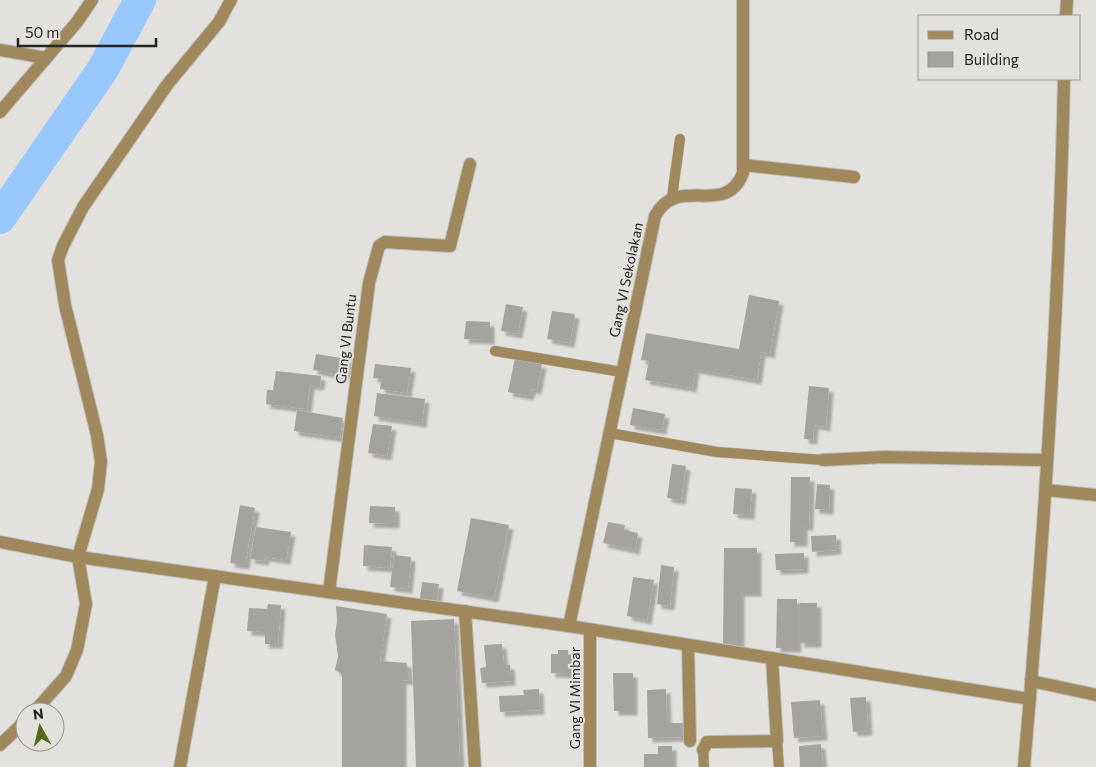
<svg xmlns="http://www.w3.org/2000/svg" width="1096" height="767" viewBox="0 0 1096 767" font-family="Commissioner,sans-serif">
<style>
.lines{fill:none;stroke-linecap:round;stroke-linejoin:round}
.river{stroke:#99c8fe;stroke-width:32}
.building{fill:#a5a3a0;filter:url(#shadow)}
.service-casing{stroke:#c0bfbb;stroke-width:11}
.minor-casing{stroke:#c0bfbb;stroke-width:14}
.tertiary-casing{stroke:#c0bfbb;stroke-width:14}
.service{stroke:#9f895c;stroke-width:10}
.minor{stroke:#9f895c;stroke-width:12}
.tertiary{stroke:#9f895c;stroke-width:12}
.labels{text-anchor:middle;stroke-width:4;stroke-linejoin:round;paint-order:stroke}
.street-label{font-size:14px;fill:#232321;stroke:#e3e1dd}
</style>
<defs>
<filter id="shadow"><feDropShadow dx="4.5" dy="4.5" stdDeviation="1" flood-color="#0004"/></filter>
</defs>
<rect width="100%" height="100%" fill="#e3e1dd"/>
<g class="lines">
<!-- river -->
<polyline class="river" points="0,218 103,69 140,0"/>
</g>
<!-- building -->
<g class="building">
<polygon points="749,295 779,301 770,354 761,352 757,380 695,369 692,388 645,380 649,361 641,360 646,333 739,349"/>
<polygon points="506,304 523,307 518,334 501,331"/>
<polygon points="552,311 575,314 570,343 547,339"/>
<polygon points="466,321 490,322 490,340 464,339"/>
<polygon points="316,354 348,359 345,376 313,370"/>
<polygon points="515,358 542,364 537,390 531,389 529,396 508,392"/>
<polygon points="375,364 411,368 407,393 380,389 382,379 373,378"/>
<polygon points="276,371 321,376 320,386 310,385 307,409 266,404 267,390 273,390"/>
<polygon points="809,386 829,388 826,427 814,425 813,440 804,439"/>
<polygon points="377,393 425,399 422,423 374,416"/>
<polygon points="633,408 665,414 662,430 630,425"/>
<polygon points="297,410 343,418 340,438 294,431"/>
<polygon points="373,424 392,426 387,456 368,453"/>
<polygon points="672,464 686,466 681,500 667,498"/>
<polygon points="791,477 810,477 809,526 803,526 803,542 790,542"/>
<polygon points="817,484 830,485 829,510 815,509"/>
<polygon points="735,488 752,489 750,515 733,514"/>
<polygon points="240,505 255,508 245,565 230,563"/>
<polygon points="370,506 395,507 395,524 369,523"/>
<polygon points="471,518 509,525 494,598 457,591"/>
<polygon points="608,522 625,525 624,530 638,533 635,550 603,543"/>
<polygon points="256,527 291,532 286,560 265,557 264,561 250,559"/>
<polygon points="836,535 837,550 812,552 811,536"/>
<polygon points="364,545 392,547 390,568 363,566"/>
<polygon points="724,548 757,548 757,592 740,592 740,645 723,645"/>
<polygon points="804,553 804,569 776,570 775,554"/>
<polygon points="394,555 411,557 408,589 390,587"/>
<polygon points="661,565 674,567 670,606 657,604"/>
<polygon points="633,577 654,580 647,620 627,616"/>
<polygon points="422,582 439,584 437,601 420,599"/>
<polygon points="777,599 797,599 797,648 776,648"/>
<rect x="800" y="603" width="17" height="40"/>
<polygon points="268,604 281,605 278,644 265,644 265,632 247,631 249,608 267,609"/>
<polygon points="336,606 387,614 380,661 407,663 409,681 402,680 402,767 342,767 342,674 335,670 338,656 335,635 337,621"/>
<polygon points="454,619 460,767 416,767 411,621"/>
<polygon points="502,644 504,665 510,665 511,681 482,683 480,668 486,667 484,645"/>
<polygon points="558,650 568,650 568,655 575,655 575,674 551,673 551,654 558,654"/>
<polygon points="613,673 633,673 633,711 614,711"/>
<polygon points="539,689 540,710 500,712 499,696 524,695 523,690"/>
<polygon points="666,689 667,723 683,723 683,737 648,738 647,690"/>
<polygon points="866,697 868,731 853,732 850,698"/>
<polygon points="820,700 823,736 794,738 791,702"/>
<polygon points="821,744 823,767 800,767 799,746"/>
<polygon points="658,746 672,746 672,767 644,767 644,754 658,754"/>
</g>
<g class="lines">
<defs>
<g id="service">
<polyline points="672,197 680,139"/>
<polyline points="495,351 622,372"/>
<polyline points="609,433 717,452 823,460"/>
<polyline points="777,741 779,767"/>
<polyline points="703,750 704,767"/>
</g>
<g id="minor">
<polyline points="0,50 46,58"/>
<polyline points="0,112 77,22 92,0"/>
<polyline points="743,165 854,177"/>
<polyline points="823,460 885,457 1047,460"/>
<polyline points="1046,490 1096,495"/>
<polyline points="0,542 78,557 569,626 1030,699"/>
<polyline points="329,592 369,283 379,246 385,242 450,246 470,164"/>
<polyline points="465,611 475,767"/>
<path d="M569 626 655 216C678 173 725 219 743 173V0"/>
<polyline points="590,630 590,767"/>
<polyline points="688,645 690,741"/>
<polyline points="1031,681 1096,695"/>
<polyline points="34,712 66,676 77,650 86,604 78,557 98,489 101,462 97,435 65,305 58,260 63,246 83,207 167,85 219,22 231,0"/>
<polyline points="0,745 25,721"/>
<polyline points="703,750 707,742 777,741 772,658"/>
<polyline points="180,767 215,576"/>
</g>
<g id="tertiary">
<polyline points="1066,16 1067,0"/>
<path d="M1024 767C1044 538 1059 309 1064 79"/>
</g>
</defs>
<!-- service casing -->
<use href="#service" class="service-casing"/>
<!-- minor casing -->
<use href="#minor" class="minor-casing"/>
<!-- tertiary casing -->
<use href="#tertiary" class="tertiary-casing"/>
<!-- service -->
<use href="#service" class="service"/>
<!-- minor -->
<use href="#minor" class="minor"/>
<!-- tertiary -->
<use href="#tertiary" class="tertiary"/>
</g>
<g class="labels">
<!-- street labels -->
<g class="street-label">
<text transform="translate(626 280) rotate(-78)" y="5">Gang VI Sekolakan</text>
<text transform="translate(346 339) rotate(-83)" y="5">Gang VI Buntu</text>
<text transform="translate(575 698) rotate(-90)" y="5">Gang VI Mimbar</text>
</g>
</g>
<!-- legend -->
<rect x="918" y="15" width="162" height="65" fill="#e3e1dd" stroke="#969592"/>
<rect x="928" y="31" width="25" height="8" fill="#9f895c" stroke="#969592"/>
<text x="964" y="40" font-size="15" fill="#232321">Road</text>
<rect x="928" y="52" width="25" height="15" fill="#a5a3a0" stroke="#969592"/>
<text x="964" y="65" font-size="15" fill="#232321">Building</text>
<!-- north arrow -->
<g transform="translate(40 727) rotate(352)"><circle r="24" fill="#e3e1dd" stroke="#969592"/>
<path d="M0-4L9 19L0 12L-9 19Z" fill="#536a1a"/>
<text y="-8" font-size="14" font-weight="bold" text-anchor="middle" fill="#232321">N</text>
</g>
<!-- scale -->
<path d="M18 38v8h138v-8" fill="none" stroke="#232321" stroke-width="2.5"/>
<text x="25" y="38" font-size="15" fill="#232321" stroke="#e3e1dd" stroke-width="4" paint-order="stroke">50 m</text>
</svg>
